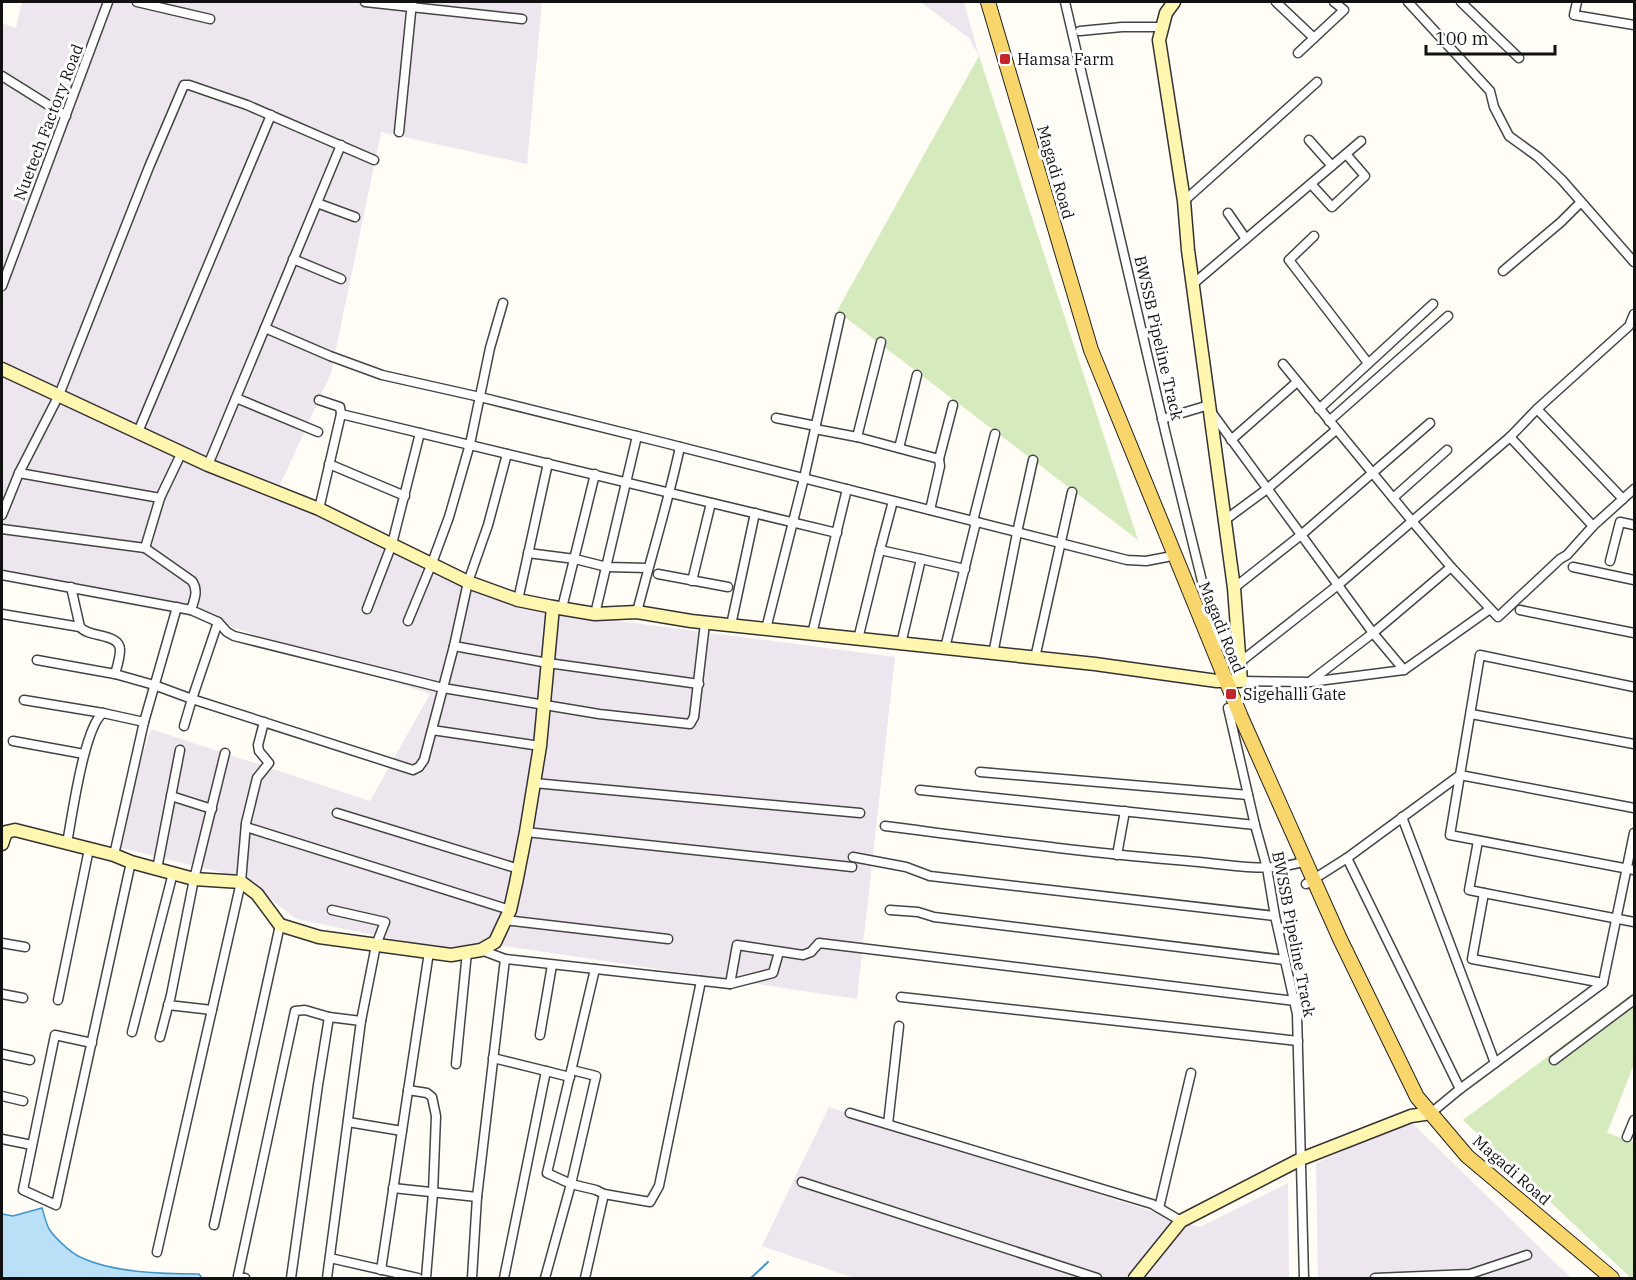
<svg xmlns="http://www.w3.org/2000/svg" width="1636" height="1280" viewBox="0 0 1636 1280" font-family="'IBM Plex Serif',serif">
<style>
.industrial{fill:#eee6ef}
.green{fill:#d5ebbd}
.water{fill:#b9e0f7;stroke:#3f96cf;stroke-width:1.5}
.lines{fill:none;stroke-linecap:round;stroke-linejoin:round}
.stream{stroke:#3f96cf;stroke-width:2}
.street-casing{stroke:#444;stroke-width:11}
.secondary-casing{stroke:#333;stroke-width:15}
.primary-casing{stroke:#222;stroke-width:16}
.street{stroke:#fff;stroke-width:8}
.secondary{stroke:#fff6b0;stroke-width:12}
.primary{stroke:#f9d66b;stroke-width:14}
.poi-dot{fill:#c4262e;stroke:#fff;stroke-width:2}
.labels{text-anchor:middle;stroke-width:6;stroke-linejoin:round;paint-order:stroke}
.poi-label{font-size:16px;fill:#111;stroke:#fff;text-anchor:start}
.street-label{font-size:16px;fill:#111;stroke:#fff}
</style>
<rect width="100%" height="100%" fill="#fffdf5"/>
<!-- industrial -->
<g class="industrial">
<polygon points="22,2 542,2 527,164 381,132 331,373 276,494 520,608 895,657 857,999 485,943 438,948 296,919 244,878 113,846 151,729 370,801 430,694 215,621 2,581 2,23 16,28"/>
<polygon points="920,2 964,2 979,56 969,38"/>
<polygon points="829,1107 1200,1227 1288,1183 1289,1278 854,1278 762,1246"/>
<polygon points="1410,1121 1571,1278 1318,1278 1316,1163"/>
</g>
<!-- green -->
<g class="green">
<polygon points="979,56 1138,540 837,311"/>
<polygon points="1634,992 1634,1064 1607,1133 1634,1142 1634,1278 1631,1278 1463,1120"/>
</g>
<!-- water -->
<path class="water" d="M42 1208C44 1214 46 1223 49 1229 55 1238 71 1253 80 1257 114 1273 163 1274 199 1274L202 1278H2V1214L13 1216Z"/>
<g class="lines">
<!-- stream -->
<polyline class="stream" points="751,1278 768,1262"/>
<defs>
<g id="street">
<polyline points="137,2 210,19"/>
<polyline points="365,2 522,19"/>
<polyline points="1065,2 1166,435 1218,646"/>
<polyline points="1276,2 1314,38"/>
<polyline points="1408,2 1490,91 1494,107 1509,136 1538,157 1562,180 1634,262"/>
<polyline points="1461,2 1519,58"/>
<polyline points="1577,2 1574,15 1634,25"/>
<polyline points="1080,31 1122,27 1163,27"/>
<polyline points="1298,53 1344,10 1334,2"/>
<polyline points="2,76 66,116"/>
<polyline points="399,132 412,2"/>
<polyline points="1309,140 1332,166"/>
<polyline points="1311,184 1332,207 1365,176 1346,154"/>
<polyline points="1184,201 1317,82"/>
<polyline points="317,203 355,217"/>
<polyline points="1228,213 1246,239"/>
<polyline points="1314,236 1289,260 1368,363"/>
<polyline points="293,259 341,279"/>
<polyline points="1503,271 1561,222 1581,202"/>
<polyline points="1193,284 1361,141"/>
<polyline points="2,286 108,2"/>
<polyline points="265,328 330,356 382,375 480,397 661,442 1127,560 1146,561 1167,557"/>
<polyline points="1283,364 1412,521 1451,567 1498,617 1560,559 1567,555 1593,526 1634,489"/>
<polyline points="236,398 318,432"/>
<polyline points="319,400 340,407 341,414 319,509"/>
<polyline points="1319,409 1433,304"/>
<polyline points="1537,409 1623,499"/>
<polyline points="1212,413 1373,633 1404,670"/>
<polyline points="341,414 837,533"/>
<polyline points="776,418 816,426"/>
<polyline points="1162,419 1209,405"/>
<polyline points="1329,421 1448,316"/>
<polyline points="815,429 857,437 939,459 940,466 930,510"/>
<polyline points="138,432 271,115"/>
<polyline points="857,437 881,342"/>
<polyline points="1510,437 1593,526"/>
<polyline points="1231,440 1297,382"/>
<polyline points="899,448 917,375"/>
<polyline points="939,459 953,405"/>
<polyline points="329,464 405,496"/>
<polyline points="208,465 341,145"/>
<polyline points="19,473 160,498"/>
<polyline points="1393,498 1447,450"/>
<polyline points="2,515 19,473 59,395 149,167 184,85 189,85 247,105 374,160"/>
<polyline points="1225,520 1267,489 1336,430"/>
<polyline points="973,521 995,434"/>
<polyline points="2,529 145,548 160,498 182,452"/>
<path d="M145 548 192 581C199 591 194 600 191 610L218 622 227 632 234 636 443 688 599 714 690 724 694 717 705 623"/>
<polyline points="880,550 893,501"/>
<polyline points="528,553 575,559 607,567 648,568"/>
<polyline points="921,559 965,569"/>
<polyline points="1610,561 1620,522 1634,525"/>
<polyline points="1573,567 1634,580"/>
<polyline points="658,574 728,587"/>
<polyline points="2,575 191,610"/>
<polyline points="692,581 711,503"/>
<path d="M71 587 80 627C89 638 120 633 120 650 120 658 117 667 115 674"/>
<polyline points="1234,588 1301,535 1430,423"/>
<polyline points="518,600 548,463"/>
<polyline points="562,608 595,474"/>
<polyline points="367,609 392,544 420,433"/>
<polyline points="1520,610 1634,633"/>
<path d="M637 612C651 557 668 503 680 447"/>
<polyline points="2,614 80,627"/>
<polyline points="595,614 637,436"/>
<polyline points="408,621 432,563 449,517 470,444 490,348 503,303"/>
<polyline points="731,625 755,513"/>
<polyline points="766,629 804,478 840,317"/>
<polyline points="812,634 847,489"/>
<polyline points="858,639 880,550 921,559 901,644"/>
<polyline points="454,646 548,663 699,684"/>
<polyline points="945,648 976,522"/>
<polyline points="993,654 1018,528 1033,460"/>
<polyline points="1035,658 1072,492"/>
<polyline points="37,660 115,674 154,685 192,699 413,770 419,767 424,760 454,646 468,582 488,525 507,454"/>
<polyline points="1239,663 1338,585 1510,437 1537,409 1629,326 1634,314"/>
<polyline points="1312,680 1373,633 1451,567"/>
<polyline points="1241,681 1310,682 1404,670 1490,609"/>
<polyline points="1634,687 1480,655 1450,835 1634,870"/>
<polyline points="24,700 103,713 144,722 114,855"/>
<polyline points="1228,708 1255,825 1267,868 1275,916 1297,1014 1304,1278"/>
<polyline points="1471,714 1634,744"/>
<polyline points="144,722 177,607"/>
<polyline points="184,726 192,699 218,622"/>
<polyline points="432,730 540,746"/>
<polyline points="13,741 84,754"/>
<polyline points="980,772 1248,795"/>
<polyline points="534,783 860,813"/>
<polyline points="920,790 1255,825"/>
<polyline points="171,796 212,809"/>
<polyline points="337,813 519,869"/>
<polyline points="1402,817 1495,1063"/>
<path d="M885 826C986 839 1087 853 1188 861 1226 864 1269 874 1305 861"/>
<polyline points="246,827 510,910"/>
<polyline points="526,832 852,867"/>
<polyline points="1478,841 1469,890 1484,893 1472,959 1603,983"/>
<path d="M67 843C72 817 84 727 103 713"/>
<polyline points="1117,855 1125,811"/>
<polyline points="853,857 906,867 930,876 1275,916"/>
<polyline points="1347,858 1460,1089"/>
<polyline points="157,869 180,750"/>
<polyline points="1306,884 1347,858 1460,775 1634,808"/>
<polyline points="1484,893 1634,922"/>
<polyline points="890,910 918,912 934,917 1285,960"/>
<polyline points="505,920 668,939"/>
<polyline points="2,943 25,947"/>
<polyline points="481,950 505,959 730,984 773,973 779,952"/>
<polyline points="730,984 737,945 803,955 811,952 819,943 1295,1001"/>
<polyline points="2,994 23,998"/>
<polyline points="901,997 1298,1041"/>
<polyline points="58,1000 89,849"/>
<polyline points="168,1005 212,1010"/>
<polyline points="132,1032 173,873"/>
<polyline points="540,1035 552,965"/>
<polyline points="160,1037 171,995 194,879 225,753"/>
<polyline points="92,1043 55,1035 23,1190 56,1205 131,862"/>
<polyline points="2,1054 30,1060"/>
<polyline points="493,1058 570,1077"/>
<polyline points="1554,1060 1634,1000"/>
<polyline points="456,1064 467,952"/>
<polyline points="572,1070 596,1076 571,1184 596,1190 604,1194 650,1202 659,1186 701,981"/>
<polyline points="408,1090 427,1093 432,1097 436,1116 433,1193 426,1278"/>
<polyline points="2,1096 23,1101"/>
<polyline points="850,1113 1152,1204 1181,1221"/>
<polyline points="1431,1113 1460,1089 1603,983 1634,833"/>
<polyline points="348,1122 402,1131"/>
<polyline points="888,1124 899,1026"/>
<polyline points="1627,1137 1634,1120"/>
<polyline points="2,1139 32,1145"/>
<polyline points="802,1182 1097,1278"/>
<polyline points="393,1188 477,1197"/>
<polyline points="1159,1208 1191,1073"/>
<polyline points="214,1225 280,925"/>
<polyline points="157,1252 241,882 246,823 257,778 269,763 259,751 258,745 264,722"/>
<polyline points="330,1258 418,1278"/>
<polyline points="381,1270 429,952"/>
<polyline points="245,1278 238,1276 295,1011 305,1010 329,1017 361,1021"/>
<polyline points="291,1278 318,1085 329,1017"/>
<polyline points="327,1278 361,1021 376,945 385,922 332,910"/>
<polyline points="472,1278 477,1197 505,959"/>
<polyline points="504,1278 546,1071"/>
<polyline points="545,1278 571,1184 547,1173 595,969"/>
<polyline points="585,1278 604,1194"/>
<polyline points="1375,1278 1470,1274 1527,1255"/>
</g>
<g id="secondary">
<polyline points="2,369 208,465 319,509 468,582 518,600 553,607 595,614 637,612 691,621 1095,664 1217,681 1241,681 1234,588 1188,250 1184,201 1159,40 1166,13 1174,2"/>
<polyline points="2,844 6,832 15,830 114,855 131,862 194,879 241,882 257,894 280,925 319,937 451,955 481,950 495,942 510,910 516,883 526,832 540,746 553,607"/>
<polyline points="1135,1278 1181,1221 1301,1159 1411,1116 1431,1113"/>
</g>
<polyline id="primary" points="988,2 1091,350 1241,717 1340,939 1417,1097 1467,1156 1612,1278"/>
</defs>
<!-- street casing -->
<use href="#street" class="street-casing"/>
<!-- secondary casing -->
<use href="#secondary" class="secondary-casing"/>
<!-- primary casing -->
<use href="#primary" class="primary-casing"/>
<!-- street -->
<use href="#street" class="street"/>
<!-- secondary -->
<use href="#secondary" class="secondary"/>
<!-- primary -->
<use href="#primary" class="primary"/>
</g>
<!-- markers -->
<g class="poi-dot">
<rect x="999" y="53" width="12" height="12" rx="3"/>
<rect x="1225" y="688" width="12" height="12" rx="3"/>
</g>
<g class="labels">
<!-- poi labels -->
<g class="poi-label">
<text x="1017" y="65">Hamsa Farm</text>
<text x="1243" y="700">Sigehalli Gate</text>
</g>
<!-- street labels -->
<g class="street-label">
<text transform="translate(48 122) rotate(-69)" y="6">Nuetech Factory Road</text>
<text transform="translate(1056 172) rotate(74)" y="6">Magadi Road</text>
<text transform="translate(1159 338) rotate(77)" y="6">BWSSB Pipeline Track</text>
<text transform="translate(1222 627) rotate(68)" y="6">Magadi Road</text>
<text transform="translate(1294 934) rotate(79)" y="6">BWSSB Pipeline Track</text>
<text transform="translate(1512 1170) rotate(41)" y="6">Magadi Road</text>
</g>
</g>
<!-- border -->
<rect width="1636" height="1280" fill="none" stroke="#111111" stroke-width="6"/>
<!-- scale -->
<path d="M1426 45v9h129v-9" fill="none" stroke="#111111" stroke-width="3"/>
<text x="1435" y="45" font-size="18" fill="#111111" stroke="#ffffff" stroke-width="4.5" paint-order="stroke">100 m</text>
</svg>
